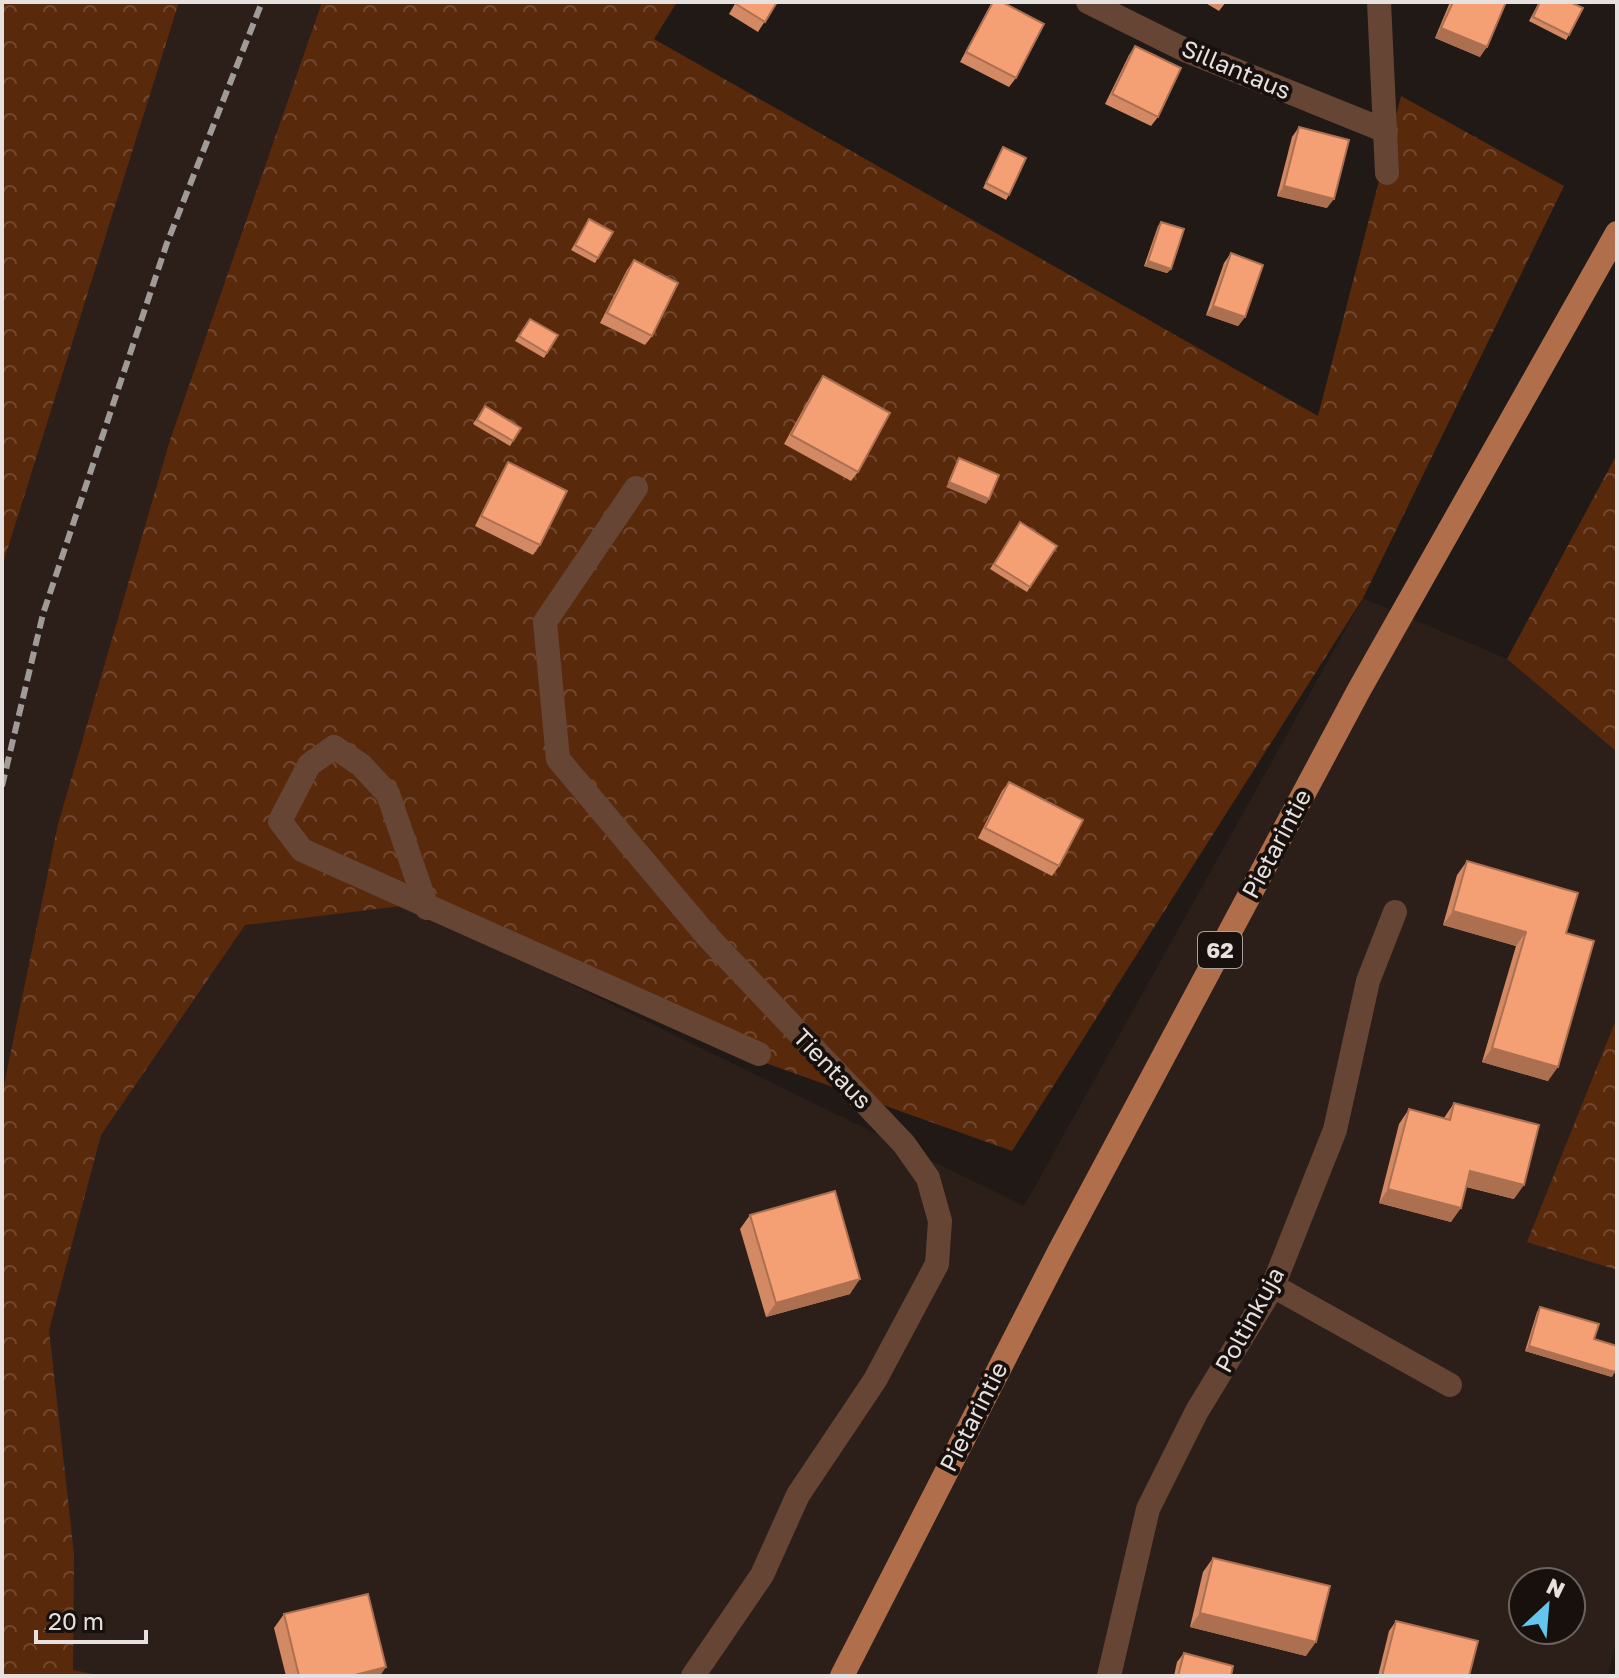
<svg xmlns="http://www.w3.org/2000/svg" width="1619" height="1678" viewBox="0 0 1619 1678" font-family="'Golos Text',sans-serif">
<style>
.built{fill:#2c1f19;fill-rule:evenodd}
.forest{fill:url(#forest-crowns)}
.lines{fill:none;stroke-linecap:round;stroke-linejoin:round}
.minor{stroke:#664535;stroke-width:24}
.major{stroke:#b16e4a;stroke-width:24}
.rail{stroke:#a09a98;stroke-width:6;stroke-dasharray:12 6;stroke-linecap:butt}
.wall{fill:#d38a64}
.shaded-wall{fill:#ac7051}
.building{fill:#f5a074;stroke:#ac7051;stroke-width:2}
.labels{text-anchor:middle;stroke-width:8;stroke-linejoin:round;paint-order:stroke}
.shield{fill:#17100d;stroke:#a8a2a0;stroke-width:2}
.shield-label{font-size:22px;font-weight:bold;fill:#e6e1df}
.street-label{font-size:24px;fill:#e6e1df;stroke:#17100d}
</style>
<defs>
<pattern id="forest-crowns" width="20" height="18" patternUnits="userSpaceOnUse" patternTransform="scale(2)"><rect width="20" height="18" fill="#59290c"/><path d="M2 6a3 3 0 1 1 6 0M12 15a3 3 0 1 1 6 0" fill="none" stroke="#71482f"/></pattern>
</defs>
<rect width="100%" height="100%" fill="#201916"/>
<!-- built -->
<g class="built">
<polygon points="179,2 322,2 170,440 58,824 2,1094 2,567"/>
<path d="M1363 598 1507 659 1617 752V1017L1528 1241 1617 1270V1638L1608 1676H2V1311L256 830 1024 1206ZM1523 1582H1571V1630H1523Z"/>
</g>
<!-- forest -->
<g class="forest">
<polygon points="2,2 179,2 2,567"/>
<polygon points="322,2 677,2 654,39 1318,416 1401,96 1564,186 1363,598 1012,1151 740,1054 442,901 245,925 101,1135 49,1330 74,1554 73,1670 104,1676 2,1676 2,1094 58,824 170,440"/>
<polygon points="1617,454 1617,752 1507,659"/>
<polygon points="1617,1017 1617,1270 1527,1242"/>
</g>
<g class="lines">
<!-- minor -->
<g class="minor">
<polyline points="1088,2 1185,50 1386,131"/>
<polyline points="1379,2 1387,173"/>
<polyline points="636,488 545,622 558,759 707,936 904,1144 928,1178 940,1221 937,1264 875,1380 798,1495 762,1575 693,1676"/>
<polyline points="427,908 388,794 361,765 334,747 309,765 280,821 302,850 759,1054"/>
<polyline points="1273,1286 1450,1385"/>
<polyline points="1109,1676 1148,1509 1197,1411 1273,1286 1335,1130 1368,981 1395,912"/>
</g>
<!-- major -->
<polyline class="major" points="842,1676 1059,1252 1359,690 1617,233"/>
<!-- rail -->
<polyline class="rail" points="2,786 43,614 167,243 262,2"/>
</g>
<!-- wall -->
<g class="wall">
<polygon points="736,2 777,2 758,32 729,14"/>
<polygon points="992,2 1016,78 1009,87 960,62"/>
<polygon points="1204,2 1226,2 1219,11"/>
<polygon points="1450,2 1506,2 1480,57 1435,38"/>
<polygon points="1539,2 1570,2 1569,35 1566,40 1529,21"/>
<polygon points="1135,46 1158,117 1151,126 1105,104 1129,55"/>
<polygon points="1299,127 1327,208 1277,196 1292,137"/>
<polygon points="1003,147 1009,195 1006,200 983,188"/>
<polygon points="589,219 598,258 595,263 571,250"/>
<polygon points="1161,222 1171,269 1167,273 1144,266 1158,226"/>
<polygon points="1231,253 1245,317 1238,326 1206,315 1224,263"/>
<polygon points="634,260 652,336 645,345 600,323 627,270"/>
<polygon points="530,319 558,335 544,358 515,341"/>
<polygon points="823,376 858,472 851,481 784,444 816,386"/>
<polygon points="485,406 521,428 510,446 473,424"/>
<polygon points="508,462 540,545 533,555 475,526 502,472"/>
<polygon points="1020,522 1057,546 1027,592 990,569"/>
<polygon points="1009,782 1059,866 1052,876 978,838 1002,791"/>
<polygon points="1467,861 1566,933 1548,1081 1482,1062 1516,946 1443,925 1457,875"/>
<polygon points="1454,1103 1514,1199 1466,1187 1451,1222 1379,1203 1399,1124 1409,1109 1444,1118"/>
<polygon points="750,1215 850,1294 766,1317 740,1229"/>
<polygon points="1540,1307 1612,1377 1525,1351 1537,1312"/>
<polygon points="1213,1558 1306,1656 1190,1627 1203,1572"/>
<polygon points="284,1614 380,1676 286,1676 274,1628"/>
<polygon points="1396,1621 1469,1676 1378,1676 1389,1631"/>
<polygon points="1184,1653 1231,1676 1174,1676 1177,1662"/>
</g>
<!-- shaded-wall -->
<g class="shaded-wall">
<polygon points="1441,28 1487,47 1480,57 1435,38"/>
<polygon points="1284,186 1334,199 1327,208 1277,196"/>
<polygon points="1148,261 1171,269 1167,273 1144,266"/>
<polygon points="1213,306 1245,317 1238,326 1206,315"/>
<polygon points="949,482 989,499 986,504 946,487"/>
<polygon points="1453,911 1526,932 1516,946 1443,925"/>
<polygon points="1492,1048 1558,1067 1548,1081 1482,1062"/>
<polygon points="1470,1171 1524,1185 1514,1199 1460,1185"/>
<polygon points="1388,1189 1461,1208 1451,1222 1379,1203"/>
<polygon points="860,1279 850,1294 766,1317 776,1303"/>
<polygon points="1529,1346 1615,1372 1612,1377 1525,1351"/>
<polygon points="1200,1613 1316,1642 1306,1656 1190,1627"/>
<polygon points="386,1667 380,1676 351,1676"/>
</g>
<!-- building -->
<g class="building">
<polygon points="737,2 777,2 765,22 736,4"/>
<polygon points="993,2 1002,2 1044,24 1016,78 966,52"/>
<polygon points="1453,2 1506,2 1487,47 1441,28"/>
<polygon points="1540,2 1570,2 1583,8 1569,35 1533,17"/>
<polygon points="1135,46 1181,68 1158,117 1112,94"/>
<polygon points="1299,127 1349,140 1334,199 1284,186"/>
<polygon points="1003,147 1026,158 1009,195 986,183"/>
<polygon points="589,219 613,232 598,258 575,245"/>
<polygon points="1161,222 1184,229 1171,269 1148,261"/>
<polygon points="1231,253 1263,265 1245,317 1213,306"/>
<polygon points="634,260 678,283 652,336 607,313"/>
<polygon points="530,319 558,335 547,353 519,336"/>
<polygon points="823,376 890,413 858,472 791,435"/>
<polygon points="485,406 521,428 513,441 477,420"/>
<polygon points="959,458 999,475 989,499 949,482"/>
<polygon points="508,462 567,491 540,545 481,516"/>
<polygon points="1020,522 1057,546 1030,587 994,564"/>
<polygon points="1009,782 1083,820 1059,866 985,828"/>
<polygon points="1467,861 1578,893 1566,933 1594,941 1558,1067 1492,1048 1526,932 1453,911"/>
<polygon points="1454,1103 1539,1125 1524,1185 1470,1171 1461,1208 1388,1189 1409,1109 1450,1120"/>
<polygon points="835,1191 860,1279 776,1303 750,1215"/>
<polygon points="1540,1307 1599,1324 1594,1339 1617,1346 1617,1367 1615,1372 1529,1346"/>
<polygon points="1213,1558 1330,1586 1316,1642 1200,1613"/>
<polygon points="368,1594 386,1667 351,1676 299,1676 284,1614"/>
<polygon points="1396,1621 1478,1641 1469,1676 1382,1676"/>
<polygon points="1184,1653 1233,1666 1231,1676 1178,1676"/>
</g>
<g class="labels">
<!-- shield labels -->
<rect class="shield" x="1198" y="932" width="44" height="36" rx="6"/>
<g class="shield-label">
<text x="1220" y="958">62</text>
</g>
<!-- street labels -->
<g class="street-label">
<text transform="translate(1236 70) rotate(23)" y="8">Sillantaus</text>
<text transform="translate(1277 844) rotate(-62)" y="8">Pietarintie</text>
<text transform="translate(832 1069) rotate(46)" y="8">Tientaus</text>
<text transform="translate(1250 1320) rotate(-61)" y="8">Poltinkuja</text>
<text transform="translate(974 1417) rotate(-63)" y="8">Pietarintie</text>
</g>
</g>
<!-- border -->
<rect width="1619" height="1678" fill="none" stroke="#e6e1df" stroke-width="8"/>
<!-- north arrow -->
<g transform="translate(1547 1606) rotate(26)"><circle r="38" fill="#17100d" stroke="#6a6461" stroke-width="2"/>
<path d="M0-6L14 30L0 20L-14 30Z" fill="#64c5ee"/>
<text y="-12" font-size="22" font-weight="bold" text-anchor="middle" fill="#e6e1df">N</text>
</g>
<!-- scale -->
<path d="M36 1630v12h110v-12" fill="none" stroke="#e6e1df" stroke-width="4"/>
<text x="48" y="1630" font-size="24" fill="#e6e1df" stroke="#17100d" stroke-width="6" paint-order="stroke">20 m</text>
</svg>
